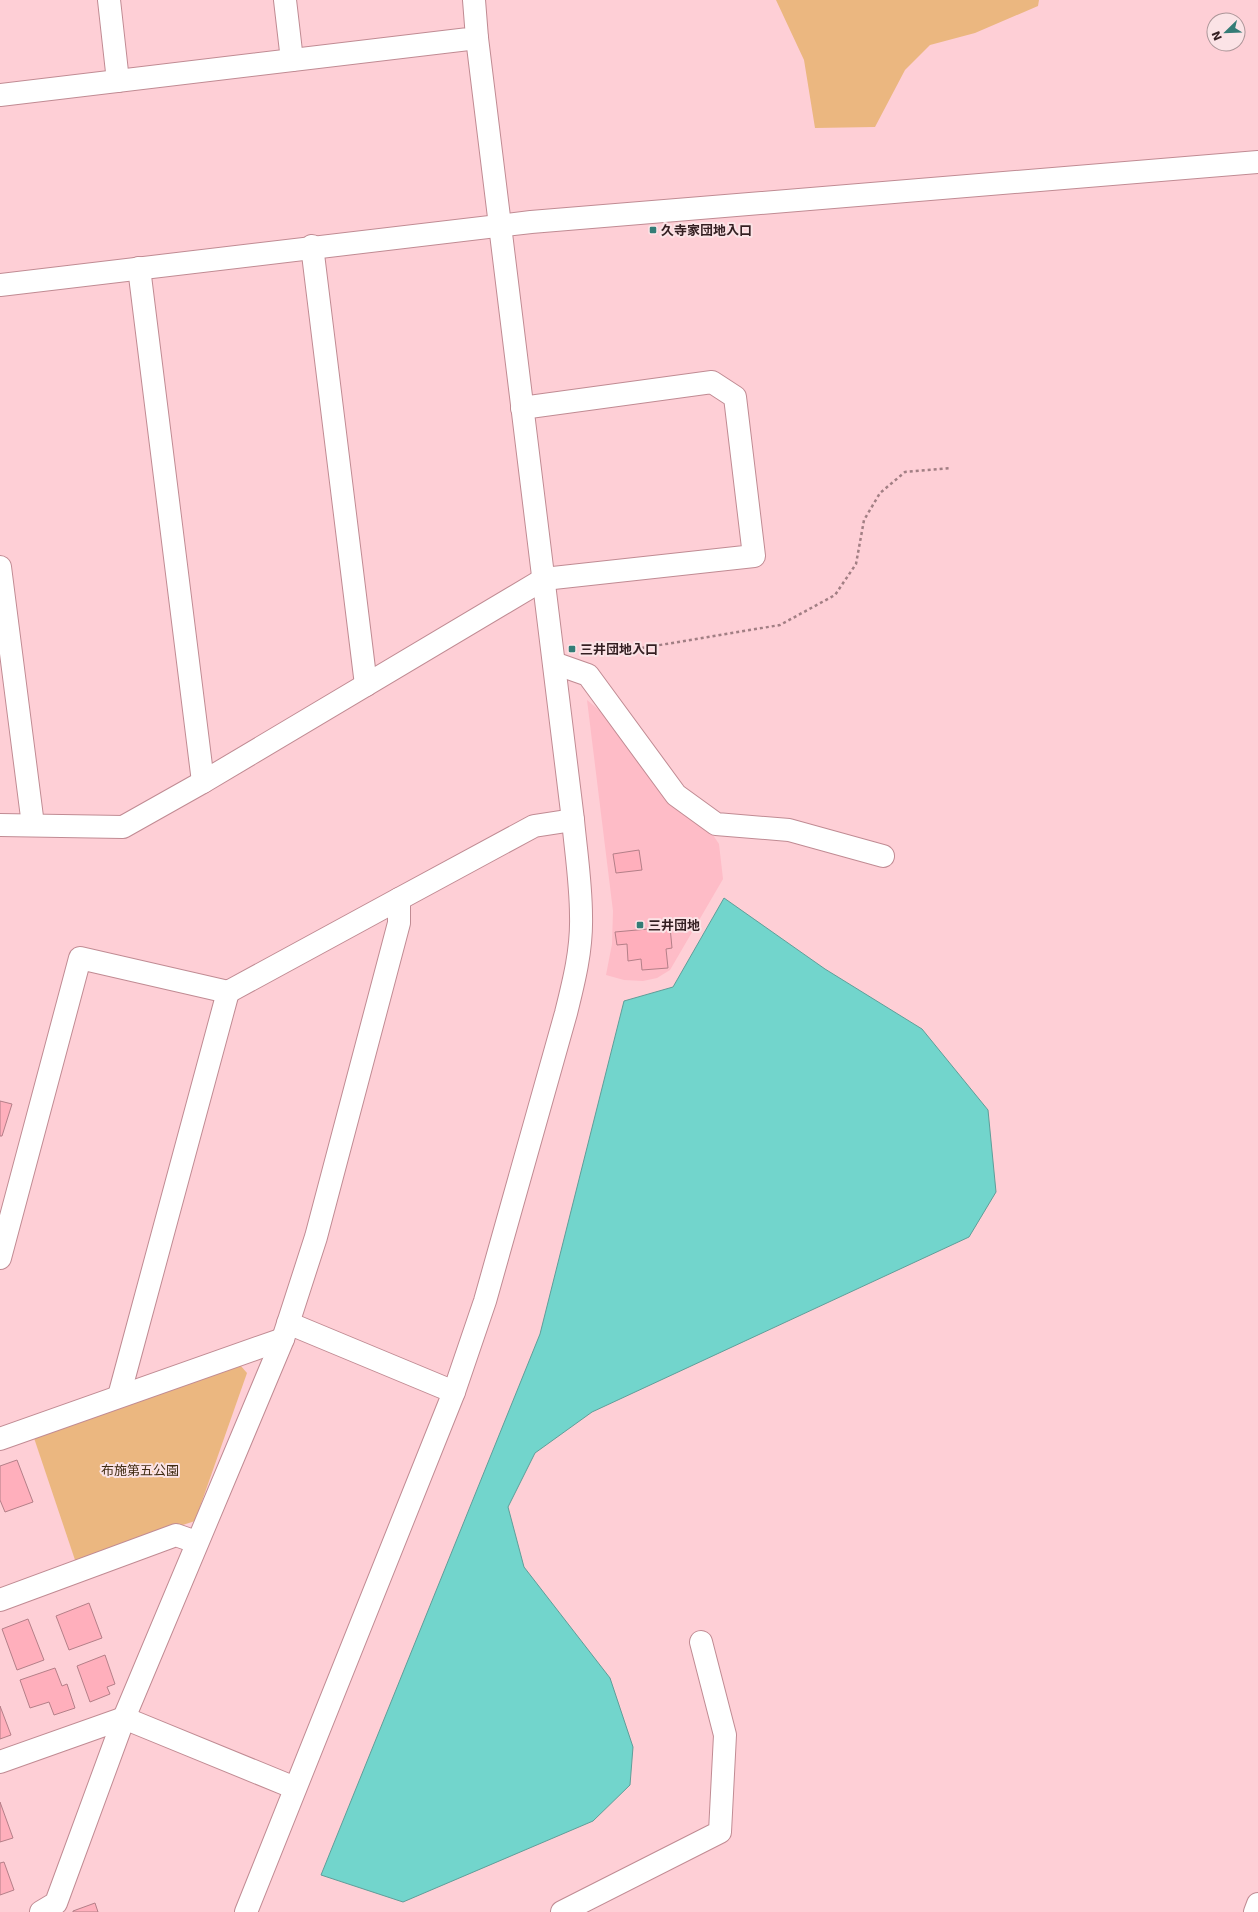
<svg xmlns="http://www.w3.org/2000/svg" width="1258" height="1912" viewBox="0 0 1258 1912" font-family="'DejaVu Sans','Noto Sans JP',sans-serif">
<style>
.built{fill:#febcc7}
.green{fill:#ebb780}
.water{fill:#72d5cc;stroke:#5f9e99}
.building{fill:#ffafbc;stroke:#b47f88}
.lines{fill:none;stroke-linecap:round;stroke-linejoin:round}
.street-casing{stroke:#c08b93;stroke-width:24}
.secondary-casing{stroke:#c08b93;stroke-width:24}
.path{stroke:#a27f84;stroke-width:2.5;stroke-dasharray:3 3;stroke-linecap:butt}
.street{stroke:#fff;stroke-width:22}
.secondary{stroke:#fff;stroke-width:22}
.poi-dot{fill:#347c76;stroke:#fbe3e6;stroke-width:1.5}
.labels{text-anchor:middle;stroke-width:4;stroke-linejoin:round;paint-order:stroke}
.poi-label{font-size:13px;font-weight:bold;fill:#341f22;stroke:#fbe3e6;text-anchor:start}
.park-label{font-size:13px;fill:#3f2a11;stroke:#fbe3e6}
</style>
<rect width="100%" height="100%" fill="#fecfd6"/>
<!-- built -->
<polygon class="built" points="587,700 610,719 709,829 719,844 723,879 670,970 657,978 643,981 624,980 606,975 612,944 613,911"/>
<!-- green -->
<g class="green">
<polygon points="776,0 1039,0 1038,6 975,33 930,45 905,70 875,127 815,128 804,60"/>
<polygon points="240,1365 247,1373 195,1521 75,1560 34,1438"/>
</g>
<!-- water -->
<polygon class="water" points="724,898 825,969 922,1029 988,1110 996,1192 969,1237 592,1412 535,1453 508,1507 524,1567 610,1678 633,1747 630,1785 593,1821 403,1902 321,1875 540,1334 624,1001 673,987"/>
<!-- building -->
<g class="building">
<polygon points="639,850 642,870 616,873 613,854"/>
<polygon points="670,927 672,948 666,949 668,968 642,970 641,959 628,961 627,944 617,945 615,932"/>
<polygon points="0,1101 12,1104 2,1136 0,1136"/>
<polygon points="17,1460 33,1502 5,1512 0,1500 0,1466"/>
<polygon points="89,1603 102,1638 69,1650 56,1616"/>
<polygon points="28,1619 44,1660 17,1670 2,1629"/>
<polygon points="105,1655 115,1684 107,1687 110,1694 90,1702 77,1666"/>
<polygon points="55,1668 62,1686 67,1684 75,1708 54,1715 49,1702 30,1708 20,1680"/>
<polygon points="0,1706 11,1735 0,1739"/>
<polygon points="0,1802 13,1838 0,1842"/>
<polygon points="4,1862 14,1890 0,1895 0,1863"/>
<polygon points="95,1903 98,1912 73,1912 73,1911"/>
</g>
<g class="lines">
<defs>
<g id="street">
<polyline points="109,0 118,81"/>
<polyline points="285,0 292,60"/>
<polyline points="0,95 477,38 474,0"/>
<polyline points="312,246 366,685"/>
<polyline points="139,268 203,782"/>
<polyline points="0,567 33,825"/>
<polyline points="554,663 588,675 676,795 716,824 789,830 883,856"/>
<polyline points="0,825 123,827 203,782 544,579 754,556 735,397 712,382 522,408"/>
<polyline points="0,1258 80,958 228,992 399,899"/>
<polyline points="288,1323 454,1392"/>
<polyline points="119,1396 228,992"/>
<polyline points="0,1439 283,1339"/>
<polyline points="0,1600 176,1535 196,1542"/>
<polyline points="0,1762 124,1718 295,1788"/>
<polyline points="41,1912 56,1903 124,1718 283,1339 316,1237 399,923 399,899 534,826 573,820"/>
<polyline points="562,1912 720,1832 725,1735 701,1642"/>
</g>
<g id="secondary">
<polyline points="0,285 531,222 1258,162"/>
<path d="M246 1912 454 1392 485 1301 566 1013C574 981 582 949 581 916 581 884 576 852 573 820L477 38"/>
<polyline points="1255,1912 1258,1904"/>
</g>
</defs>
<!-- street casing -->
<use href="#street" class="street-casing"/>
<!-- secondary casing -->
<use href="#secondary" class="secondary-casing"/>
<!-- path -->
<polyline class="path" points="606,654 780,625 835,595 856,564 864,520 880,493 905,472 951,468"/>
<!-- street -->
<use href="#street" class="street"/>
<!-- secondary -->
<use href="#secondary" class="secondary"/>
</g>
<!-- markers -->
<g class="poi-dot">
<rect x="649" y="226" width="8" height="8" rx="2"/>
<rect x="568" y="645" width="8" height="8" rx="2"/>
<rect x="636" y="921" width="8" height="8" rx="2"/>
</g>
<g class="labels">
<!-- poi labels -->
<g class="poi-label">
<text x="661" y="235">久寺家団地入口</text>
<text x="580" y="654">三井団地入口</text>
<text x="648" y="930">三井団地</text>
</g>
<!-- park labels -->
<g class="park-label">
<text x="140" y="1475">布施第五公園</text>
</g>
</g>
<!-- north arrow -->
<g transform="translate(1226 32) rotate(247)"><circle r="19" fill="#fbe3e6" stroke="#ab9598"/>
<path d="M0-3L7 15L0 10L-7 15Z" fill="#347c76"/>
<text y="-6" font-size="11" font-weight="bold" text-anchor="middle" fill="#341f22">N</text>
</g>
</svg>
